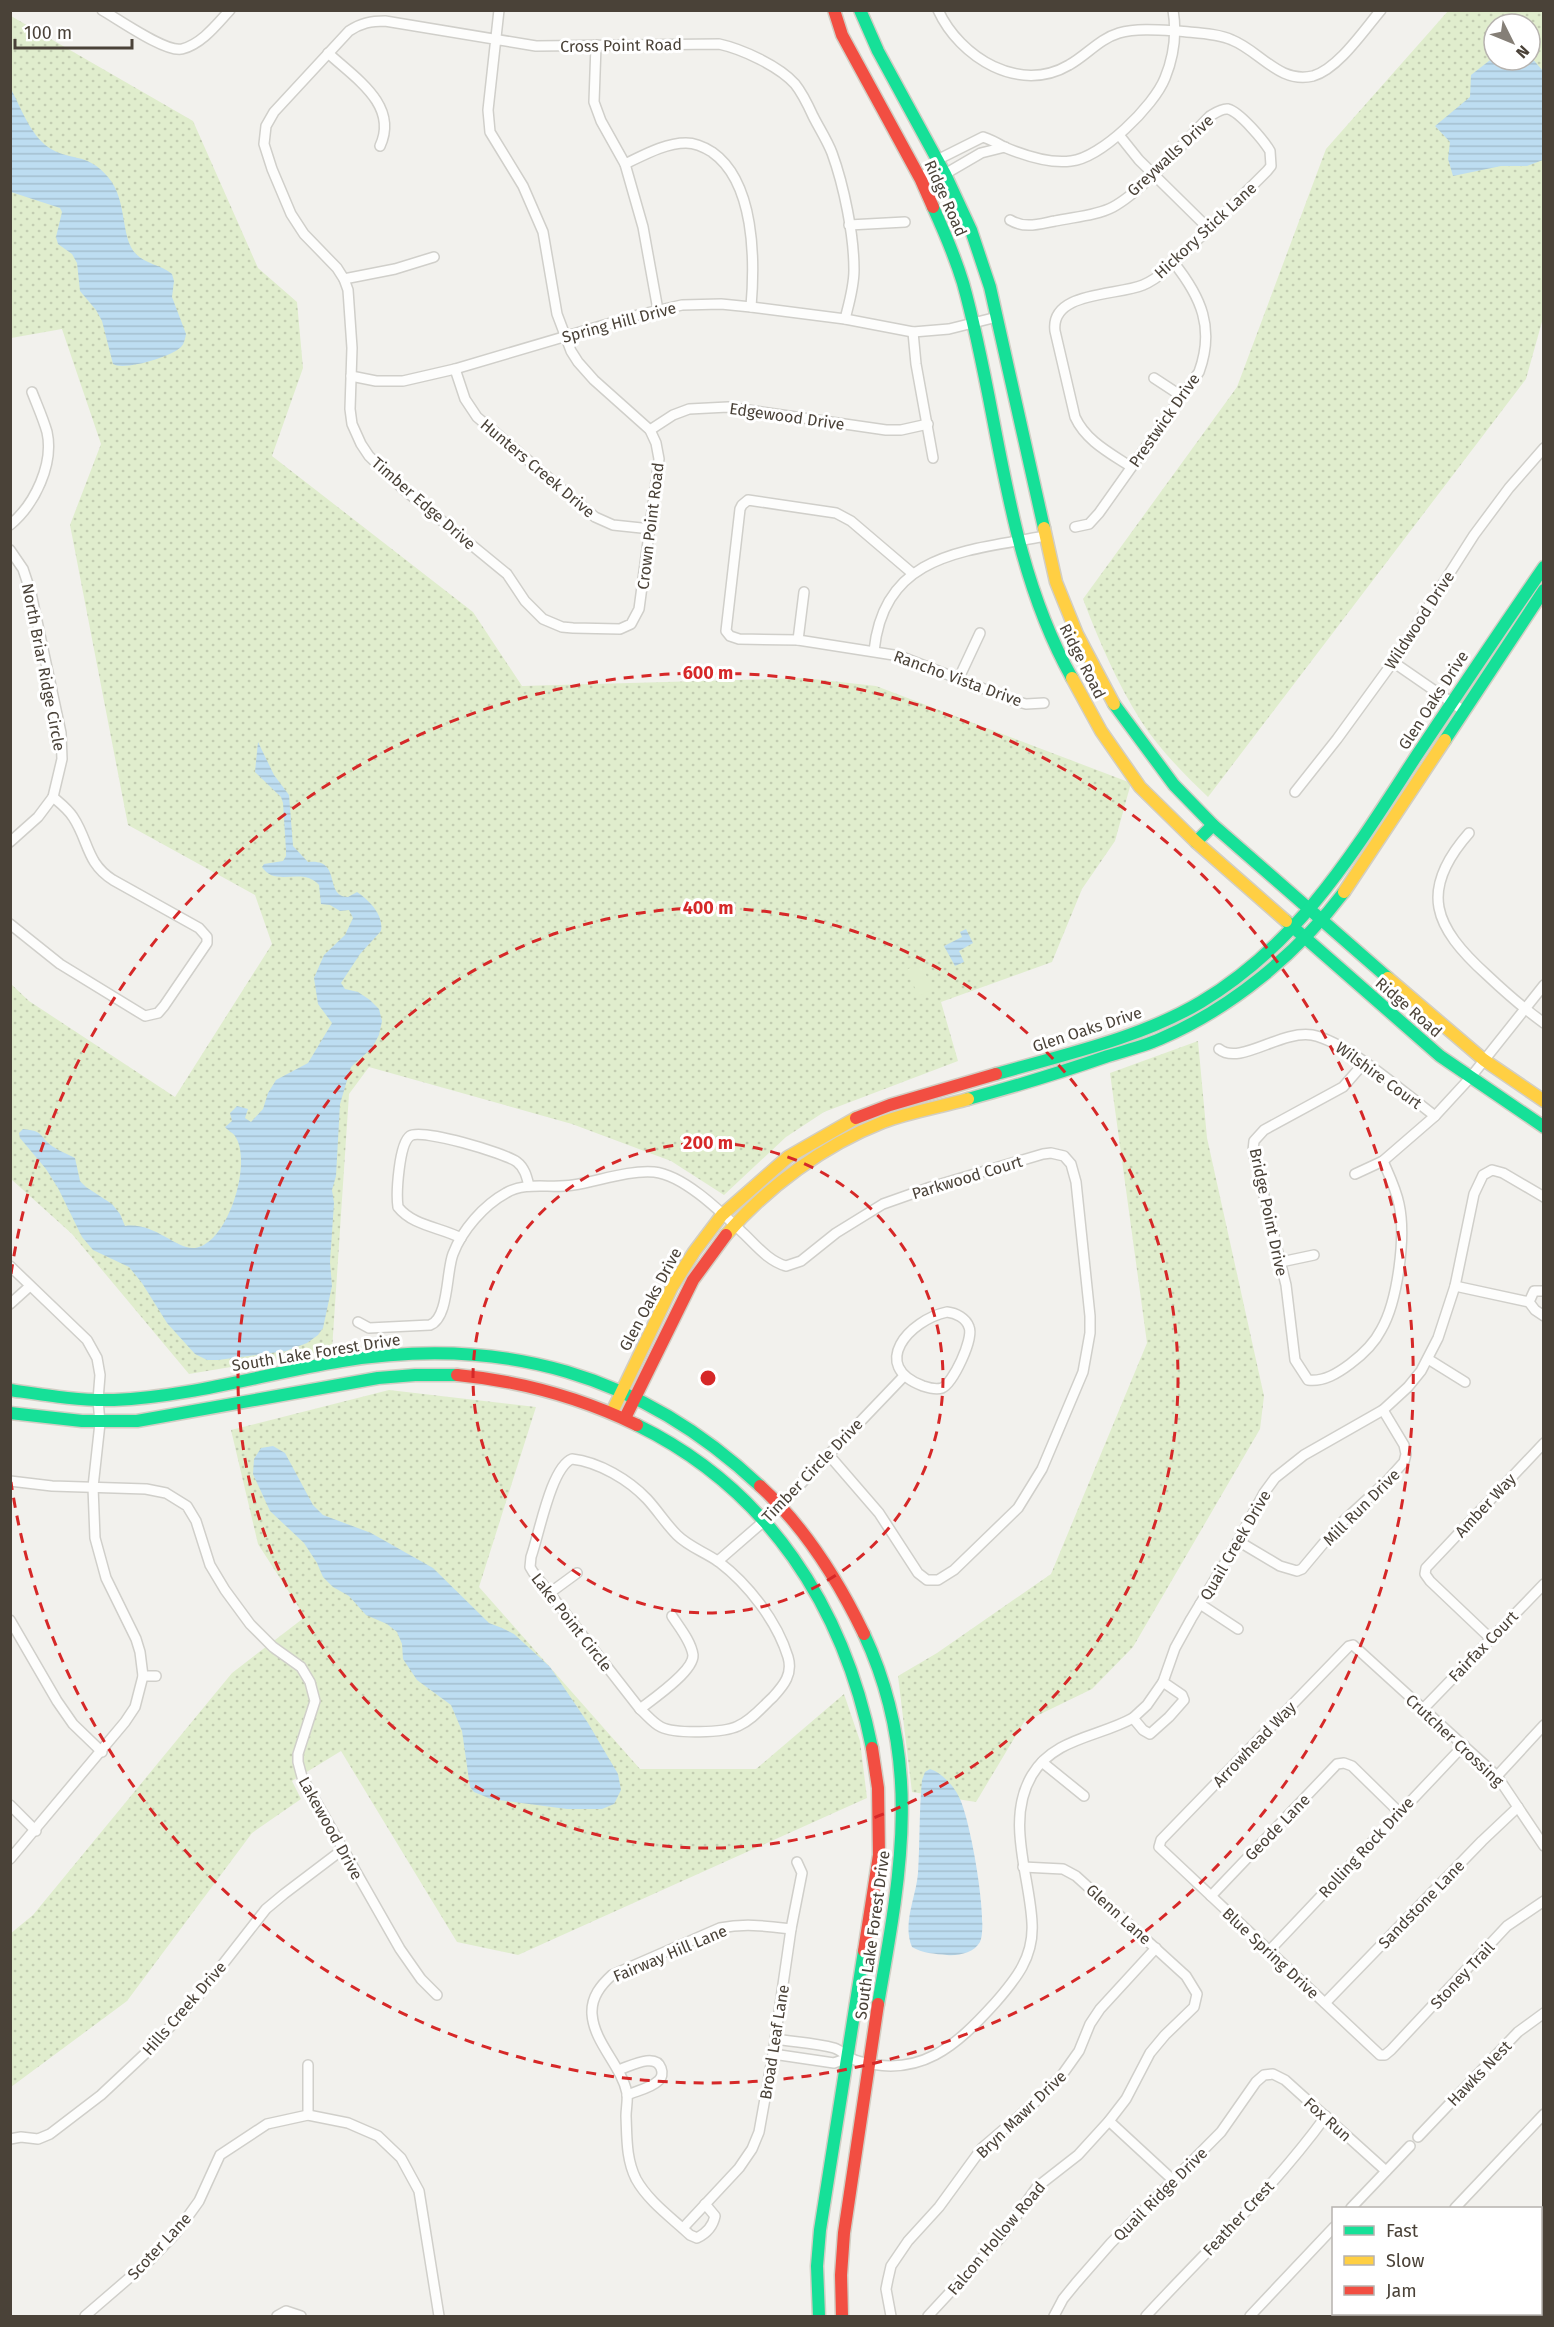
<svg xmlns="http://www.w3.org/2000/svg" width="1554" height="2327" viewBox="0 0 1554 2327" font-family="'Fira Sans',sans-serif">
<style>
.grass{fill:url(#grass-dots);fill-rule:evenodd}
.pitch{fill:#e0edcd}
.water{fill:url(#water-rules)}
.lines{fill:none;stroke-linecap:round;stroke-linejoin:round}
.street-casing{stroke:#d0cfca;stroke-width:12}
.fast-casing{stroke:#d2cec4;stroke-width:15}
.slow-casing{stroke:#d2cec4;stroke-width:15}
.jam-casing{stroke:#d2cec4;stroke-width:15}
.street{stroke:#fdfdfc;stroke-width:9}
.fast{stroke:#16e098;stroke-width:12}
.slow{stroke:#ffcf43;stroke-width:12}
.jam{stroke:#f24e42;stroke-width:12}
.ring{fill:none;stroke:#d62828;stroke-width:3;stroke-dasharray:10 8}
.labels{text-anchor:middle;stroke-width:6;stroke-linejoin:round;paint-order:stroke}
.street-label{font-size:16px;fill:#4a4238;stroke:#fff}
.centre{fill:#d62828;stroke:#fff;stroke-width:3}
.ring-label{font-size:18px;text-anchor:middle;font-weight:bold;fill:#d62828;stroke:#fff;stroke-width:6;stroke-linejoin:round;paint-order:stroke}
</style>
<defs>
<pattern id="grass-dots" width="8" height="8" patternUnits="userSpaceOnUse" patternTransform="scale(1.5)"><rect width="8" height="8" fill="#e0edcd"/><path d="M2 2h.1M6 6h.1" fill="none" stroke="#c2ccb1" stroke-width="1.8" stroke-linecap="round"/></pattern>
<pattern id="water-rules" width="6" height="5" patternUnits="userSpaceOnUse" patternTransform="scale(1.5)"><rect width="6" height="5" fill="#bdddf1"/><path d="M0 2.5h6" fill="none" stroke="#a4bfcf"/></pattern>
</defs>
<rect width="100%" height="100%" fill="#f2f1ed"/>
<!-- grass -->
<g class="grass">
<path d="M1448 11H1543V318L1526 379 1208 797C1184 774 1159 749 1141 721 1117 683 1099 641 1083 599L1237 387 1326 149ZM1494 24H1530V60H1494Z"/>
<polygon points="11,16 193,121 258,268 297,302 303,368 272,456 473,612 522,686 804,678 876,686 1131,783 1115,841 1082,889 1052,962 941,1002 958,1061 824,1112 786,1137 724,1195 671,1161 572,1124 369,1067 349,1094 332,1350 189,1374 72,1234 11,1179 11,984 29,1001 175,1097 272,944 255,895 128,825 70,525 101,444 62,329 11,338"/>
<polygon points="1198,1041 1207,1138 1264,1396 1260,1429 1133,1647 1092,1689 1024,1722 976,1802 912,1792 898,1676 937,1653 1051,1574 1147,1343 1110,1073"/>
<polygon points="389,1390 536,1407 479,1587 640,1769 756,1769 844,1694 860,1741 867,1798 518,1955 457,1942 341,1751 292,1781 301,1799 252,1833 127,2001 11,2087 10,1934 33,1915 232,1673 305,1617 258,1544 231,1430"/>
</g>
<!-- pitch -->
<polygon class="pitch" points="920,963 933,989 919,996 906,970"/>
<!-- water -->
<g class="water">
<polygon points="1530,56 1543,71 1543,160 1527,166 1501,166 1453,176 1448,159 1450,142 1435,126 1470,97 1471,75 1494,57 1494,60 1530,60"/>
<path d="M11 89C21 108 30 134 48 147 69 162 86 151 108 177 128 200 120 238 136 254 145 264 162 265 172 274L174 281 172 297 186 334C185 339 184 344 181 347 171 357 124 371 113 364L102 321 96 310 80 291 77 263 72 254 58 244 56 237 62 212 60 208 11 192Z"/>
<path d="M258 742 274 775 289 795 293 846 308 862C343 858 323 896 348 897L357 892C369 900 384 915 381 931L360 954 341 983 345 989 358 992 370 1000 379 1009 382 1021 379 1035 372 1048 351 1067 340 1104 336 1176 332 1190 334 1203 330 1262 332 1286 323 1328 318 1335 307 1343 286 1351 218 1360H207L195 1354 167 1323 142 1283 129 1267 93 1250 82 1237 58 1188 46 1169 20 1138 19 1133 23 1129C44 1131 39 1136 52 1146 59 1151 68 1154 75 1158L80 1181 86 1187 112 1204 120 1214 125 1226C155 1222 176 1250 195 1248 228 1244 253 1162 235 1136 232 1132 227 1130 225 1127L232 1121 230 1113 237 1106 248 1109 245 1118 251 1122 263 1109 268 1093 276 1080 308 1063 332 1023 318 1004 314 978 324 955 345 935 353 918 349 910 340 911 330 905 321 904 319 885C303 866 275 888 262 867L264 864 283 861 286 856V850L283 803 281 797 255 772Z"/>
<polygon points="966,929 973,943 959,951 964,962 955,966 944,946 962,937 960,932"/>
<polygon points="273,1446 285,1453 313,1505 323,1515 371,1533 433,1568 489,1623 502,1628 514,1634 550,1667 588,1723 618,1774 621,1790 614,1804 602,1809 567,1809 491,1799 474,1792 470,1787 462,1731 451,1705 417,1680 403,1659 402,1644 397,1632 387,1624 366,1615 349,1596 333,1587 323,1577 317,1563 304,1543 270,1511 253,1474 254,1459 261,1448"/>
<path d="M930 1769C942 1773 954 1786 959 1797 970 1817 989 1923 980 1942 974 1953 958 1956 947 1955 935 1954 922 1953 912 1947 902 1923 916 1898 918 1873 920 1842 919 1811 922 1780L925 1772Z"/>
</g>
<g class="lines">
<defs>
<g id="street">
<path d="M102 10C118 19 166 53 182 49 202 44 217 24 230 10"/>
<path d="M499 10 488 110 490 132 523 186 543 232 557 314 571 351 578 362 594 380 650 430 656 443 659 459 639 609 631 624 620 629 573 628 562 627 543 619 525 601 507 574 402 488 369 456 361 444 352 424 350 409 352 348 348 290 344 279 337 268 304 234 291 214 272 169 264 144 266 126 274 112 349 31C361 23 371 21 385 21L536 46 719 44C742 49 779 66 795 84 803 94 808 105 813 116 819 128 827 140 832 153 844 186 854 235 854 270 854 287 849 303 845 319"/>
<path d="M938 10C960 58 1020 94 1069 65 1087 55 1099 39 1119 33 1137 28 1160 30 1178 31 1195 33 1217 33 1232 40 1260 51 1279 84 1313 76 1338 69 1364 30 1381 10"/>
<polyline points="596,45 594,102 601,121 625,164 643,227 658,310"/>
<path d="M328 53C355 78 399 105 380 146"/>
<polyline points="1119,135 1139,160 1209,229"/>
<path d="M625 164C644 155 665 143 686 143 695 143 704 147 712 152 755 182 755 260 751 307"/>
<path d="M921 180 937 160 983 137C992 140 997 143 1004 147 1023 155 1050 164 1071 161 1101 158 1154 106 1165 78 1174 56 1177 34 1173 10"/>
<polyline points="921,180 945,174 981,153 1005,147"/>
<path d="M1010 220C1025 229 1039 224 1055 221 1073 217 1096 216 1113 207 1144 190 1184 142 1210 116 1215 113 1222 108 1228 109 1240 112 1264 141 1270 151L1271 166 1267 171C1241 197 1215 223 1189 248 1175 262 1160 278 1143 285 1117 296 1050 291 1055 331L1075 417C1086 441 1110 453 1131 467"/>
<polyline points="849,225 905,222"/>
<polyline points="344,279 395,269 434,257"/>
<polyline points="913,332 916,364 933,458"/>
<polyline points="455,369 465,399 477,417 595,517 613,525 651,529"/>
<polyline points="351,376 376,381 403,381 455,369 638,315 682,305 721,304 751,307 845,319 913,332 949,329 997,317"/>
<polyline points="1154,378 1183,397"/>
<polyline points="650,430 673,415 689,409 728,407 886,430 901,430 928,424"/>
<path d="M10 525C35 504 54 464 47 432 43 418 37 405 32 392"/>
<path d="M1075 527 1089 524 1099 513 1199 372C1215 328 1201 297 1174 263"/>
<polyline points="10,550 23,569 31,593 61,733 62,759 53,797 38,817 10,842"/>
<polyline points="912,573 851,521 836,513 748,500 742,505 740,509 726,631 730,636 739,639 798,640 900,656 1015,701 1026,704 1044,703"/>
<polyline points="798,640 804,592"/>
<path d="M874 651C884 552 967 551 1045 536"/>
<polyline points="1393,662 1464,711"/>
<polyline points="958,680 980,633"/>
<polyline points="1295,792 1337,739 1393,662 1474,535 1509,488 1544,448"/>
<path d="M1469 833C1418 891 1434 927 1487 975 1505 992 1523 1008 1544 1023"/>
<path d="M10 924 60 964 145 1016 158 1013 164 1006 207 943V937L199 928 113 880C86 863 89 841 73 817 68 809 60 803 53 797"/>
<path d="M1219 1049C1240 1066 1280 1030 1312 1035 1348 1042 1404 1093 1435 1116"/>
<path d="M1364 1063 1343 1087 1264 1130 1254 1141 1253 1151 1286 1285 1295 1360 1308 1380C1324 1382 1338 1373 1350 1364 1362 1355 1374 1344 1381 1330 1398 1301 1406 1236 1399 1204 1396 1189 1389 1175 1383 1161"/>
<polyline points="1355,1174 1383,1161 1435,1116 1470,1078 1544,985"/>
<path d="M461 1238C440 1227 413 1226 398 1207 396 1193 399 1144 410 1136 421 1128 505 1153 517 1162 525 1168 527 1178 529 1186"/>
<polyline points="1281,1262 1314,1255"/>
<polyline points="10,1266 87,1340 97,1358 100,1375 98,1400 100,1423 93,1487 95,1538 106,1578 136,1639 140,1652 143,1676 135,1707 125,1722 10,1859"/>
<polyline points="1455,1286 1529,1302"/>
<polyline points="1544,1291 1534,1291 1529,1302 1535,1310 1544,1316"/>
<polyline points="10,1304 30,1286"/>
<path d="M947 1312C956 1313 966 1318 969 1327 974 1339 953 1383 942 1388 936 1390 929 1388 923 1386 869 1366 909 1320 947 1312Z"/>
<path d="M358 1322 369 1328 430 1325C449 1318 446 1272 453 1254 462 1230 484 1205 506 1193 526 1181 551 1189 573 1185 599 1181 628 1170 654 1172 684 1175 722 1213 743 1233 756 1245 768 1261 786 1266L801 1261 836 1233 883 1204 931 1187 1043 1154 1051 1153 1064 1156 1071 1164 1076 1182 1090 1316V1333L1083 1372 1042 1469 1018 1508 954 1570 938 1580H927L918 1573 879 1513 828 1454"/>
<polyline points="1428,1359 1465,1382"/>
<path d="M572 1459C599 1462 629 1480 647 1499 658 1511 666 1524 677 1535 689 1547 705 1552 719 1562 748 1584 777 1621 788 1657 793 1674 784 1685 773 1697 762 1707 752 1720 738 1726 724 1733 675 1734 661 1727 653 1723 647 1715 640 1709L533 1572 530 1567 531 1557C539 1535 551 1467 572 1459Z"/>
<polyline points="10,1481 52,1486 146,1489 166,1493 187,1506 196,1521 210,1565 225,1590 250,1624 273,1647 301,1667 310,1682 315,1701 298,1754 298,1762 302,1777 400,1949 421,1979 437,1995"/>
<polyline points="1238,1541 1280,1566 1297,1571 1302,1569 1338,1526 1386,1482 1404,1462 1406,1454 1404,1445 1383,1410"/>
<polyline points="718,1561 771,1515 904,1376"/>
<polyline points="551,1592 577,1573"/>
<polyline points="1200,1604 1238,1629"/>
<polyline points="10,1620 57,1701 73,1724 102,1752"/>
<polyline points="1490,1638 1430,1581 1425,1574 1426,1568 1544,1443"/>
<polyline points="143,1676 156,1676"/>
<path d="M640 1709C653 1699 694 1671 693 1655 691 1641 679 1627 672 1616"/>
<polyline points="1423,1709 1544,1584"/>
<polyline points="1133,1718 1147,1705 1163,1682"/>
<polyline points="1042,1762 1084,1796"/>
<polyline points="1497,1776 1544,1725"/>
<polyline points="10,1805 36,1831"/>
<polyline points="1544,1846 1497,1776 1353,1645 1349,1646 1161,1840 1159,1847 1380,2055 1385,2055 1391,2050 1507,1926 1544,1901"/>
<polyline points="1211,1896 1337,1764 1344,1763 1352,1766 1399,1812"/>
<polyline points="1269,1951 1464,1745"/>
<polyline points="1325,2003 1482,1841 1518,1807"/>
<path d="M776 2039C794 2042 816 2043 834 2048 843 2051 849 2059 858 2061 920 2079 956 2046 995 2003 1016 1979 1034 1957 1032 1923 1030 1876 1005 1820 1032 1775 1054 1738 1099 1737 1133 1718L1143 1730 1150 1734 1169 1717 1184 1700 1182 1695 1163 1682 1175 1648 1191 1619 1238 1541 1264 1493 1275 1478 1304 1455 1383 1410 1408 1387 1421 1371 1438 1338 1455 1286 1474 1194 1483 1175 1492 1170 1503 1173 1544 1197"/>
<polyline points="773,2054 834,2063 848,2058"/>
<path d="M618 2070C629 2067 655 2052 661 2068 663 2073 662 2078 658 2081 651 2088 636 2091 627 2095"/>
<polyline points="308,2115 308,2065"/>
<polyline points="1109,2121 1174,2181"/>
<polyline points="1418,2137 1518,2032 1544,2013"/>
<polyline points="10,2139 21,2137 38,2139 50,2134 101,2095 149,2050 198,1996 266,1909 284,1894 342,1850"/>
<path d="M705 2204 715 2216C713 2226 707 2233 697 2238L690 2235C672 2218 648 2201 636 2179 626 2159 627 2138 626 2116 626 2109 628 2100 627 2093 621 2065 594 2043 592 2014 591 1997 601 1985 612 1975L720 1928C745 1923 766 1926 791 1929"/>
<polyline points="1351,2208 1410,2146"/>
<polyline points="1455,2208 1544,2114"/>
<polyline points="683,2228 739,2168 752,2149 759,2132 773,2054 791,1929 802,1873 797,1862"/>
<polyline points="1540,2266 1544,2261"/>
<polyline points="85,2316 150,2260 176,2233 199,2201 220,2155 267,2124 308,2115 348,2123 378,2136 401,2158 419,2191 439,2316"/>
<polyline points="277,2316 286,2311 301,2316"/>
<polyline points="891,2316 886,2289 888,2279 891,2266 908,2241 939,2207 982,2148 1032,2105 1062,2075 1079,2051 1090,2024 1100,2009 1156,1948"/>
<polyline points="928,2316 1003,2235 1037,2187 1078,2155 1109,2121 1126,2099 1150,2053 1165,2035 1194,2007 1197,1994 1186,1976 1076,1876 1063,1869 1023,1867"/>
<polyline points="1054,2316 1063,2299 1076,2283 1111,2243 1221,2132 1256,2082 1264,2075 1273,2074 1285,2080 1386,2171"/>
<path d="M1146 2316C1207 2250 1273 2189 1326 2116"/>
<polyline points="1250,2316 1334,2227"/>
<polyline points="1363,2316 1365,2314"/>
<polyline points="1516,2316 1518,2314"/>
</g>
<g id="fast">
<polyline points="860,10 878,51 945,174 971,230 990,287 1044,528"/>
<path d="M933 207C944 231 955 257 963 283 1000 414 1004 557 1072 678"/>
<polyline points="1114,704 1174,785 1213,825 1388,978"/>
<polyline points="1445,740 1544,590"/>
<polyline points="1196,842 1213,825"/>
<polyline points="1286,921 1440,1056 1544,1127"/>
<path d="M996 1074C1063 1055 1141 1038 1201 1002 1301 942 1355 850 1417 755 1459 692 1501 629 1544 567"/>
<path d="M968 1099C1016 1086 1062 1072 1108 1056 1125 1051 1144 1046 1160 1039 1232 1008 1297 954 1344 892"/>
<path d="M10 1390C44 1395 79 1401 114 1400 191 1397 267 1373 342 1361 503 1335 641 1374 760 1486"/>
<polyline points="10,1413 82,1421 137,1421 378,1378 415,1375 457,1375"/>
<path d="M637 1425C768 1489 844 1607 872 1748"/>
<path d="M864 1634C923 1760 901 1874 878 2004"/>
<polyline points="819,2316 817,2266 820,2230 864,1951"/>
</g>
<g id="slow">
<polyline points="1044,528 1056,582 1077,634 1114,704"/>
<polyline points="1072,678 1101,731 1140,787 1196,842 1286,921"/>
<polyline points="1344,892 1445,740"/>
<polyline points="1388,978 1484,1060 1544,1101"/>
<path d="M726 1235C767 1187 824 1145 883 1122 910 1112 940 1107 968 1099"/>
<polyline points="612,1412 672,1287 694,1252 722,1215 788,1157 856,1118"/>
</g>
<g id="jam">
<polyline points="834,10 842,35 921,180 933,207"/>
<polyline points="856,1118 890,1105 996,1074"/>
<path d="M457 1375C521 1381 579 1397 637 1425"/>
<polyline points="625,1418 693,1280 726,1235"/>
<path d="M760 1486C805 1527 838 1580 864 1634"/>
<polyline points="864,1951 879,1855 878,1788 872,1748"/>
<polyline points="842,2316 841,2275 844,2233 878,2004"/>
</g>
</defs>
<!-- street casing -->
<use href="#street" class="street-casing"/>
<!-- fast casing -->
<use href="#fast" class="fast-casing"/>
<!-- slow casing -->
<use href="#slow" class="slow-casing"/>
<!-- jam casing -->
<use href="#jam" class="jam-casing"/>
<!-- street -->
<use href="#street" class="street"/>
<!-- fast -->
<use href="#fast" class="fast"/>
<!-- slow -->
<use href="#slow" class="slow"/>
<!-- jam -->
<use href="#jam" class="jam"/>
</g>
<!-- distance rings -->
<g class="ring">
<circle cx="708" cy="1378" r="235"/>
<circle cx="708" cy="1378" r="470"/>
<path d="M11 1274A705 705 0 1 1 11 1482"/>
</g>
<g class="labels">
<!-- street labels -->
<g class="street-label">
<text transform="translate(621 45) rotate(-1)" y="6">Cross Point Road</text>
<text transform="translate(1170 155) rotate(-43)" y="6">Greywalls Drive</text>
<text transform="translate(946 198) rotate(66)" y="6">Ridge Road</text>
<text transform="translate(1205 230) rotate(-43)" y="6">Hickory Stick Lane</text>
<text transform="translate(619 322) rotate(-15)" y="6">Spring Hill Drive</text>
<text transform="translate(787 416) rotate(8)" y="6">Edgewood Drive</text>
<text transform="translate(1164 420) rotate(-55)" y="6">Prestwick Drive</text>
<text transform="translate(538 468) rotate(40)" y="6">Hunters Creek Drive</text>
<text transform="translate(424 503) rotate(41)" y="6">Timber Edge Drive</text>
<text transform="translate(650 526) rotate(-83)" y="6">Crown Point Road</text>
<text transform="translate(1419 620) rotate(-57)" y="6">Wildwood Drive</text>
<text transform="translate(1083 661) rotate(63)" y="6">Ridge Road</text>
<text transform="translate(44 667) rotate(79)" y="6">North Briar Ridge Circle</text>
<text transform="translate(958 678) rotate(20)" y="6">Rancho Vista Drive</text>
<text transform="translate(1433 700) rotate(-57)" y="6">Glen Oaks Drive</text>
<text transform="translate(1409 1007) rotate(41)" y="6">Ridge Road</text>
<text transform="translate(1087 1029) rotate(-18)" y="6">Glen Oaks Drive</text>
<text transform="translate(1379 1075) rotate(36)" y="6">Wilshire Court</text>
<text transform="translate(967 1177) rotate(-17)" y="6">Parkwood Court</text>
<text transform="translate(1269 1212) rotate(78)" y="6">Bridge Point Drive</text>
<text transform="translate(650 1299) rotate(-62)" y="6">Glen Oaks Drive</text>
<text transform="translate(316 1352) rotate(-9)" y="6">South Lake Forest Drive</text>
<text transform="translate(812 1470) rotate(-46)" y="6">Timber Circle Drive</text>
<text transform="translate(1485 1505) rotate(-47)" y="6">Amber Way</text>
<text transform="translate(1361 1507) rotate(-45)" y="6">Mill Run Drive</text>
<text transform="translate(1235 1545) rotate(-60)" y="6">Quail Creek Drive</text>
<text transform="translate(572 1622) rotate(52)" y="6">Lake Point Circle</text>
<text transform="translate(1483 1646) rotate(-46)" y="6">Fairfax Court</text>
<text transform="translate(1455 1740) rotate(43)" y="6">Crutcher Crossing</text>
<text transform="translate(1254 1744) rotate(-46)" y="6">Arrowhead Way</text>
<text transform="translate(1277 1827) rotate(-46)" y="6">Geode Lane</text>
<text transform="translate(331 1828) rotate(61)" y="6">Lakewood Drive</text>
<text transform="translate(1366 1847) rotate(-47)" y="6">Rolling Rock Drive</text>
<text transform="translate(1421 1904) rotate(-46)" y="6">Sandstone Lane</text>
<text transform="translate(1119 1914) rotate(42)" y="6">Glenn Lane</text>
<text transform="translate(872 1935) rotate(-82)" y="6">South Lake Forest Drive</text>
<text transform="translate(670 1953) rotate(-23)" y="6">Fairway Hill Lane</text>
<text transform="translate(1271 1953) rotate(43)" y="6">Blue Spring Drive</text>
<text transform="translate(1462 1975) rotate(-47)" y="6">Stoney Trail</text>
<text transform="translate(184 2008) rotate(-49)" y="6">Hills Creek Drive</text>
<text transform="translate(774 2042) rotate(-81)" y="6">Broad Leaf Lane</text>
<text transform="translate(1479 2073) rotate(-46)" y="6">Hawks Nest</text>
<text transform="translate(1021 2114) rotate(-44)" y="6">Bryn Mawr Drive</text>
<text transform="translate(1328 2119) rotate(42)" y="6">Fox Run</text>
<text transform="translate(1160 2194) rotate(-45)" y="6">Quail Ridge Drive</text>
<text transform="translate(1238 2218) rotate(-47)" y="6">Feather Crest</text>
<text transform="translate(996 2238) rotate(-50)" y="6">Falcon Hollow Road</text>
<text transform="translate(159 2246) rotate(-47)" y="6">Scoter Lane</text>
</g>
</g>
<circle cx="708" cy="1378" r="9" class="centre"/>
<g class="ring-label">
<text x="708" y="679">600 m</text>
<text x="708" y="914">400 m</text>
<text x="708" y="1149">200 m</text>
</g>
<!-- border -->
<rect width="1554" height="2327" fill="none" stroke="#4a4238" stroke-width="24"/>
<!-- legend -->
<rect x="1332" y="2207" width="210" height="108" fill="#ffffff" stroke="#b7b3af" stroke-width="1.5"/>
<rect x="1344" y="2226" width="30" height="9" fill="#16e098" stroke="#b7b3af" stroke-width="1.5"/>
<text x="1386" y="2237" font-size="18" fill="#4a4238">Fast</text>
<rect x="1344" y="2256" width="30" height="9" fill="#ffcf43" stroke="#b7b3af" stroke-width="1.5"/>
<text x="1386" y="2267" font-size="18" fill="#4a4238">Slow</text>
<rect x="1344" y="2286" width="30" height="9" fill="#f24e42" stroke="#b7b3af" stroke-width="1.5"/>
<text x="1386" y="2297" font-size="18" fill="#4a4238">Jam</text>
<!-- north arrow -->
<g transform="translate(1512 42) rotate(133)"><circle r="28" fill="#ffffff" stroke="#b7b3af" stroke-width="1.5"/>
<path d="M0-4.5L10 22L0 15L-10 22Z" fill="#857f77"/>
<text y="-9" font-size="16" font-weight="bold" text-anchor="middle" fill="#4a4238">N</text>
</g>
<!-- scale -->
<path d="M15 39v9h117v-9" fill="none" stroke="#4a4238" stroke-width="3"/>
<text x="24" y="39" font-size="18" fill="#4a4238" stroke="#ffffff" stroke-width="4.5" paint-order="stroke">100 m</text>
</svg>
